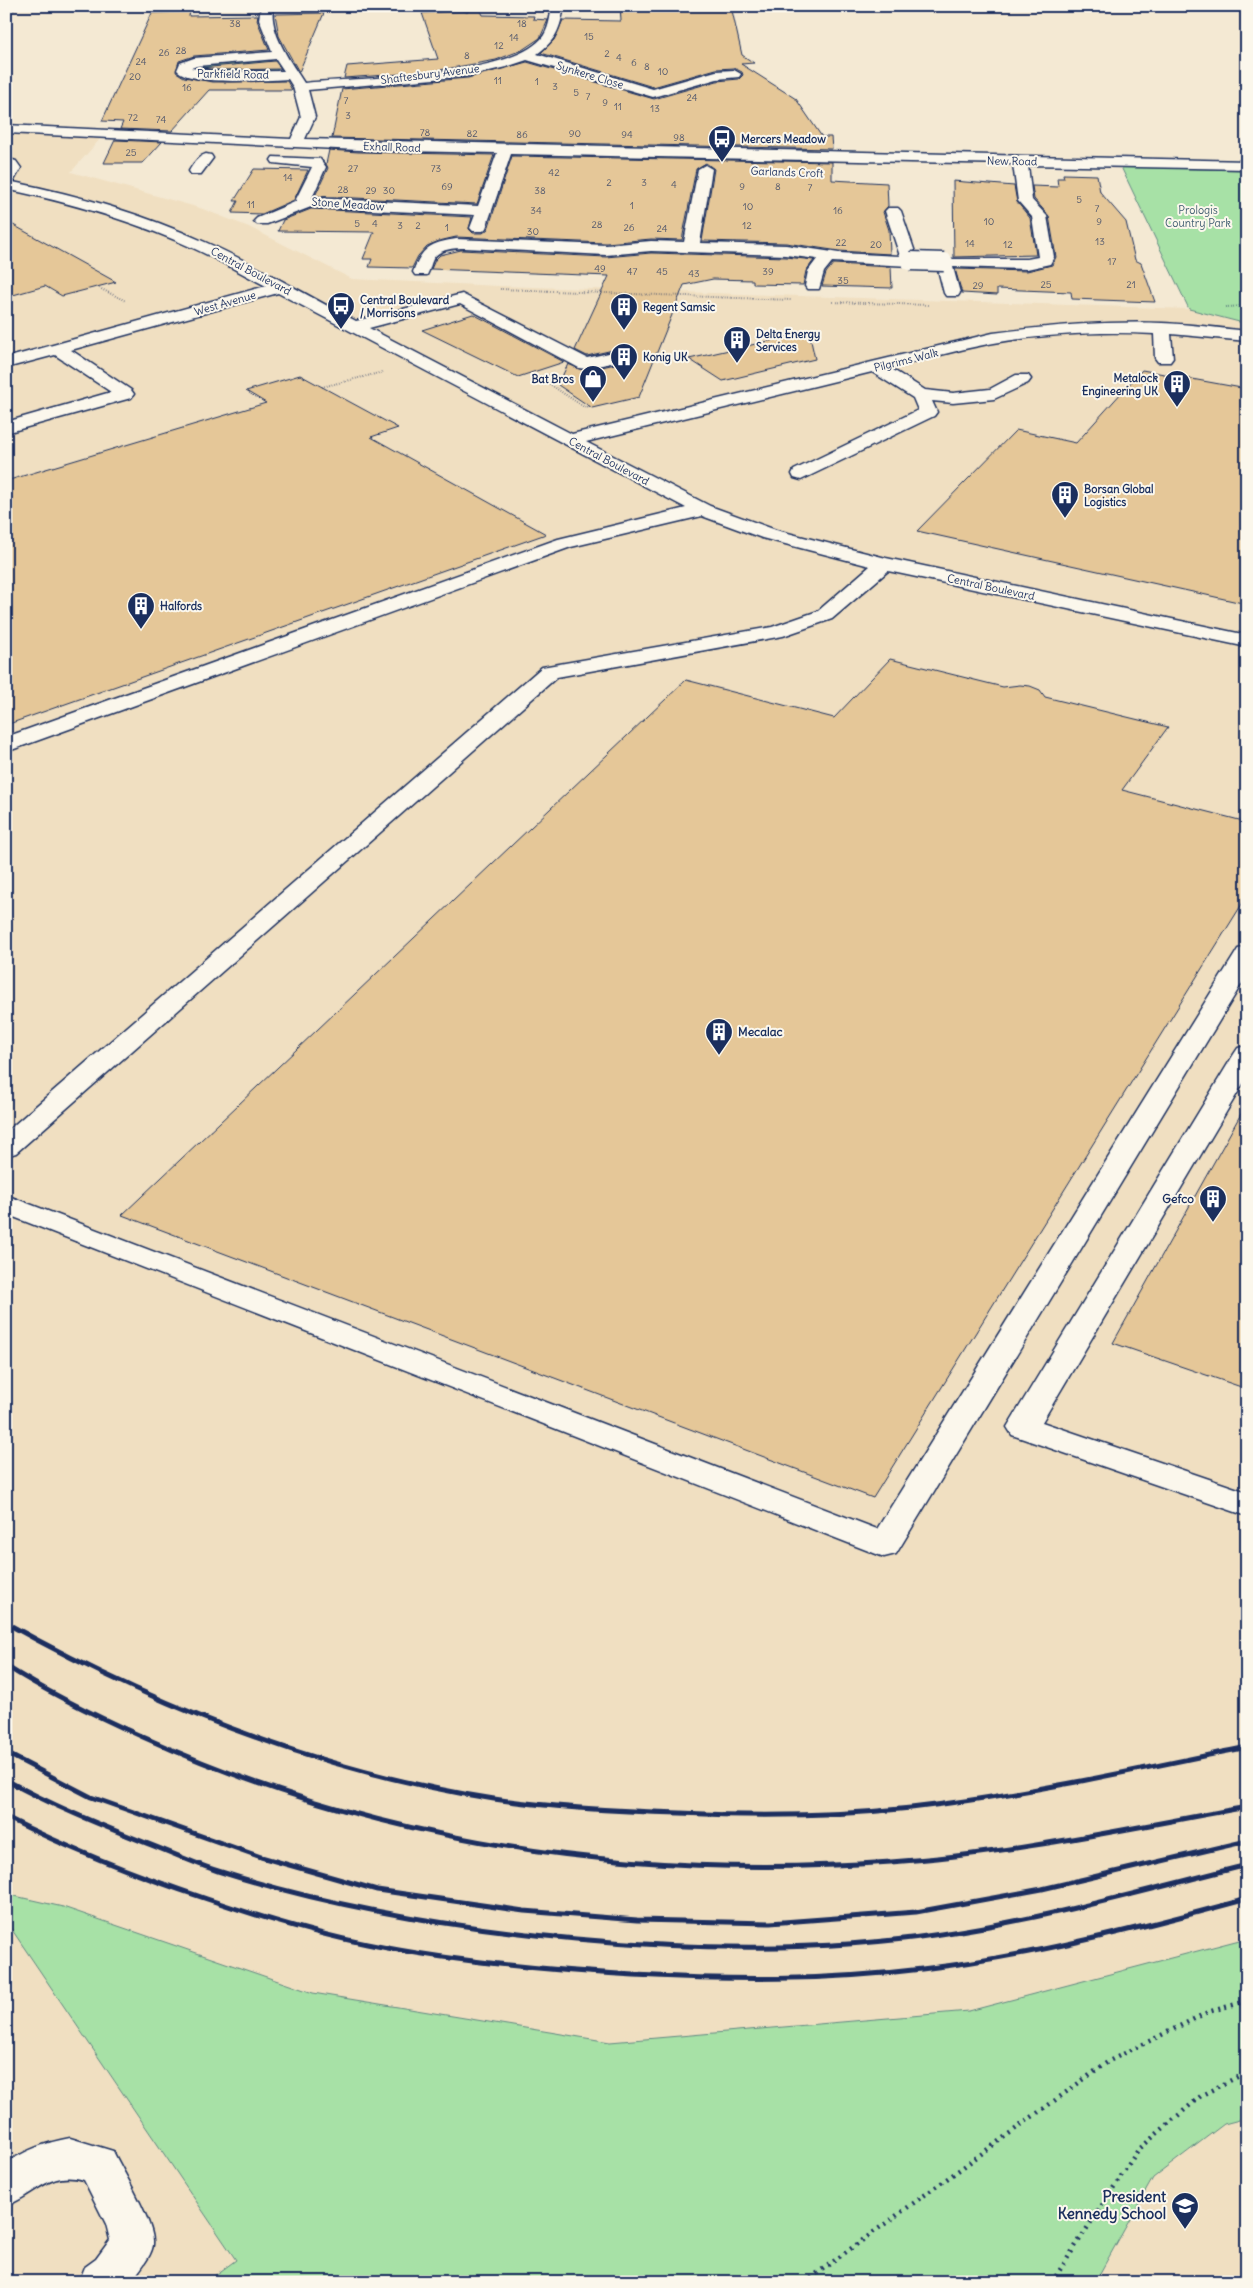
<svg xmlns="http://www.w3.org/2000/svg" width="1253" height="2288" viewBox="0 0 1253 2288" font-family="Delius,sans-serif">
<style>
.built{fill:#f0dfc1}
.green{fill:#a7e1a6;stroke:#618882}
.building{fill:#e5c798;stroke:#1b2f5e}
.lines{fill:none;stroke-linecap:round;stroke-linejoin:round}
.minor-casing{stroke:#1b2f5e;stroke-width:3}
.path-far1{stroke:#1b2f5e;stroke-width:2;stroke-dasharray:0.5 2;stroke-linecap:butt}
.path{stroke:#1b2f5e;stroke-width:4.5;stroke-dasharray:2 5;stroke-linecap:butt}
.minor{fill:#fbf7ec;fill-rule:evenodd}
.rail{stroke:#1b2f5e;stroke-width:5}
.minor-bridge-far1-casing{stroke:#1b2f5e;stroke-width:16;stroke-linecap:butt}
.minor-bridge-casing{stroke:#1b2f5e;stroke-width:21;stroke-linecap:butt}
.minor-bridge-far1{stroke:#fbf7ec;stroke-width:14}
.minor-bridge{stroke:#fbf7ec;stroke-width:18}
.labels{text-anchor:middle;stroke-width:4;stroke-linejoin:round;paint-order:stroke}
.number-label{font-size:10px;fill:#4e556c}
.far-street-label{font-size:11px;fill:#1b2f5e;stroke:#fbf7ec}
.far-poi-label{font-size:11px;font-weight:bold;fill:#1b2f5e;stroke:#fbf7ec;text-anchor:start}
.far-park-label{font-size:11px;fill:#3e5c70;stroke:#fbf7ec}
.poi-label{font-size:12px;font-weight:bold;fill:#1b2f5e;stroke:#fbf7ec;text-anchor:start}
.near-poi-label{font-size:15px;font-weight:bold;fill:#1b2f5e;stroke:#fbf7ec;text-anchor:end}
</style>
<rect width="100%" height="100%" fill="#f4e9d3"/>
<filter id="ink" filterUnits="userSpaceOnUse"><feTurbulence type="fractalNoise" baseFrequency=".02" numOctaves="2"/><feDisplacementMap in="SourceGraphic" scale="10" xChannelSelector="R" yChannelSelector="G"/><feConvolveMatrix kernelMatrix="1 2 1 2 8 2 1 2 1" color-interpolation-filters="sRGB"/></filter>
<g filter="url(#ink)">
<!-- built -->
<g class="built">
<polygon points="6,134 101,138 71,172 200,208 249,227 352,279 499,286 1189,309 1247,324 1247,2042 980,2282 6,2282"/>
<polygon points="1247,2118 1247,2282 1095,2282 1153,2178 1224,2124"/>
</g>
<!-- green -->
<g class="green">
<polygon points="265,59 278,63 278,69 275,71 205,73 194,70 197,65"/>
<polygon points="1121,167 1247,170 1247,324 1189,309"/>
<polygon points="6,1894 63,1907 313,1993 610,2042 969,2011 1247,1938 1247,2118 1224,2124 1153,2178 1095,2282 206,2282 236,2260 6,1921"/>
</g>
<!-- building -->
<g class="building">
<polygon points="620,6 731,6 742,55 754,63 741,64 796,99 822,137 831,137 832,149 332,138 342,89 468,78 527,62 654,99 717,81 739,79 743,75 742,72 734,68 716,69 653,87 541,53 554,40 563,20 621,21"/>
<polygon points="470,11 481,11 483,15 534,16 533,19 548,20 540,38 522,50 496,60 429,72 344,78 347,66 438,59 422,13"/>
<polygon points="190,12 189,16 258,15 257,20 269,50 194,56 179,61 176,72 184,77 213,82 287,81 292,90 209,90 172,131 120,129 123,122 102,121 152,13"/>
<polygon points="324,13 299,72 279,36 275,14"/>
<polygon points="275,61 281,69 219,70 201,68"/>
<polygon points="115,140 162,142 143,163 104,163"/>
<polygon points="329,150 358,152 494,155 477,204 315,196 328,168 326,164"/>
<polygon points="512,156 832,162 832,180 887,183 888,206 883,212 889,230 890,254 839,251 786,243 702,241 714,169 706,163 696,169 682,240 651,239 606,243 456,237 439,241 427,246 418,256 412,268 369,267 372,259 363,259 374,232 278,231 283,220 311,209 472,217 469,229 473,233 483,233 488,229"/>
<polygon points="254,169 308,170 294,200 262,214 232,213 238,201 234,201"/>
<polygon points="1063,174 1097,175 1100,192 1126,222 1135,260 1141,263 1155,302 1072,299 1071,292 997,289 997,295 962,293 955,269 1027,271 1052,265 1056,257 1049,216 1034,199 1032,186 1058,187 1057,178 1064,178"/>
<polygon points="953,181 1014,186 1017,202 1030,218 1036,255 954,257"/>
<polygon points="6,221 116,282 62,296 45,286 6,297"/>
<polygon points="461,250 606,257 651,253 786,257 814,260 806,271 803,285 753,284 753,280 713,279 684,285 639,397 592,408 558,385 568,364 585,371 632,360 636,355 634,349 626,347 587,356 575,350 609,276 431,269 435,260 440,255"/>
<polygon points="833,264 891,267 892,288 822,286 826,273"/>
<polygon points="473,314 498,327 564,362 518,377 422,330"/>
<polygon points="809,332 815,359 723,381 689,359"/>
<polygon points="1142,370 1247,389 1247,604 917,531 1016,430 1076,443"/>
<polygon points="300,375 398,428 371,437 546,534 6,725 6,481 266,403 246,391"/>
<polygon points="890,659 1003,687 1020,685 1030,686 1040,690 1045,697 1168,727 1122,790 1247,822 1247,896 873,1498 122,1215 686,680 834,718"/>
<polygon points="1247,1103 1247,1389 1113,1343"/>
</g>
<g class="lines">
<defs>
<g id="minor">
<polygon points="6,6 15,6 13,9 6,10"/>
<path d="M261 6H273C269 33 290 61 304 83 359 77 504 79 541 39 549 30 550 17 552 6H564C560 30 556 40 537 54L653 89 716 71 734 70 741 74 739 77 717 79 653 97 527 60 506 67 468 76 308 90 315 117 305 139 1247 161V169L1028 165 1032 200 1047 216 1054 257 1050 264 1027 269 953 267 960 293 958 296H946L944 293 936 262 938 259H1027L1038 257 1032 217 1018 201 1013 164 511 154 486 228 483 231H473L470 228 475 215 311 207 267 224H257L254 221 257 218 297 201 296 199 312 167 273 163 271 160 273 157 320 159 326 167 312 198 478 206 497 153 358 150 6 133V125L291 139 301 117 293 87 288 79C267 80 191 86 177 70L180 63 194 58 272 52 259 19ZM276 59 284 71 219 72 191 68 197 66Z"/>
<polygon points="461,6 473,6 473,7 467,11 463,10"/>
<path d="M206 154 211 155 213 158 201 174H191L189 171C193 164 198 156 206 154Z"/>
<path d="M6 158 16 161 21 168 13 182C79 195 143 214 205 242 257 265 306 295 356 321L462 294 587 358 626 349 632 350 634 354 632 358 585 369 579 368 460 304 369 328 572 434 993 333C1049 326 1106 321 1162 323 1190 324 1219 328 1247 331V341L1171 334 1173 358 1170 362H1158L1155 358 1154 334C1101 331 1046 334 994 343 959 349 924 360 890 368L925 390 953 393 990 389 1016 375H1028L1031 379 1028 383 994 399 953 403 932 401 937 412 934 416 801 480 794 478 792 474 794 470 918 410 913 398 872 372 586 442 710 506 776 530 886 558 1247 635V647L888 571 832 619 783 636 557 677 16 1153 6 1156V1132L542 667 772 627 818 611 870 566 762 538 702 516 571 547 6 752V737L558 539 686 508 278 293 71 350 131 390 134 394 131 398 6 433V422L111 392 55 355 6 368V358L266 286C242 274 219 260 195 249 135 221 71 203 6 189Z"/>
<path d="M705 165 712 169 700 243 786 245 839 253 900 256 885 211 888 208H898L901 211 918 261 916 264 910 266 832 262 824 272 819 289H807L805 286 808 271 817 259 786 255 651 251 606 255 465 248C454 248 439 249 433 259 430 265 430 270 427 275H415L413 272C422 247 431 243 456 239L606 245 651 241 684 242 698 169Z"/>
<polygon points="1247,947 1247,975 896,1554 884,1557 6,1214 6,1195 877,1529 1235,954 1238,949"/>
<polygon points="1247,1046 1247,1077 1042,1422 1247,1492 1247,1516 1012,1435 1007,1427 1234,1054 1238,1048"/>
<path d="M70 2138 113 2151C122 2170 156 2225 153 2245 151 2258 138 2271 131 2282H79L85 2267 96 2259 110 2240 106 2224 84 2180C49 2170 37 2194 6 2206V2163C29 2149 44 2143 70 2138Z"/>
</g>
</defs>
<!-- minor casing -->
<use href="#minor" class="minor-casing"/>
<!-- path-far1 -->
<g class="path-far1">
<polyline points="97,287 126,301"/>
<polyline points="500,289 791,300"/>
<polyline points="832,302 929,305"/>
<polyline points="1226,307 1247,306"/>
<polyline points="549,375 539,377 584,407 590,406"/>
<polyline points="322,387 383,372"/>
</g>
<!-- path -->
<g class="path">
<polyline points="805,2282 1109,2061 1208,2012 1247,2001"/>
<polyline points="1052,2282 1138,2150 1202,2095 1247,2072"/>
</g>
<!-- minor -->
<use href="#minor" class="minor"/>
<!-- rail -->
<g class="rail">
<path d="M6 1623C157 1707 322 1772 494 1799 556 1808 618 1811 680 1813 757 1817 835 1816 911 1808 1024 1795 1136 1770 1247 1747"/>
<path d="M6 1666C50 1694 96 1716 143 1737 381 1845 631 1880 891 1862 1011 1854 1129 1828 1247 1807"/>
<polyline points="6,1753 91,1797 261,1857 377,1890 524,1911 637,1920 770,1923 916,1912 1042,1889 1247,1841"/>
<path d="M6 1780C51 1805 98 1824 146 1843 170 1852 193 1863 218 1871 334 1908 455 1928 576 1939 697 1950 821 1952 941 1934 1044 1919 1146 1890 1247 1865"/>
<path d="M6 1817C71 1850 138 1876 207 1899 260 1917 312 1933 367 1944 455 1962 545 1970 634 1975 730 1980 826 1981 922 1969 1032 1956 1140 1928 1247 1899"/>
</g>
<defs>
<polyline id="minor-bridge-far1" points="910,261 944,262"/>
<polyline id="minor-bridge" points="910,261 944,262"/>
</defs>
<!-- minor-bridge-far1 casing -->
<use href="#minor-bridge-far1" class="minor-bridge-far1-casing"/>
<!-- minor-bridge casing -->
<use href="#minor-bridge" class="minor-bridge-casing"/>
<!-- minor-bridge-far1 -->
<use href="#minor-bridge-far1" class="minor-bridge-far1"/>
<!-- minor-bridge -->
<use href="#minor-bridge" class="minor-bridge"/>
</g>
</g>
<!-- icons -->
<defs>
<symbol id="bus-pin" viewBox="-11 -11 22 30"><path d="M0 17L-7.5 6A9.5 9.5 0 1 1 7.5 6Z" fill="#1b2f5e" stroke="#fbf7ec"/><path d="M-5-6H5V4H4V6H2V4H-2V6H-4V4H-5ZM-3.5-4V0h7V-4ZM-3.5 1.2v1.5H-2V1.2ZM2 1.2v1.5H3.5V1.2Z" fill="#fff"/></symbol>
<symbol id="building-pin" viewBox="-11 -11 22 30"><path d="M0 17L-7.5 6A9.5 9.5 0 1 1 7.5 6Z" fill="#1b2f5e" stroke="#fbf7ec"/><path d="M-4-6H4V6H1V3H-1V6H-4ZM-2.5-4.3h1.7v1.8h-1.7ZM.8-4.3h1.7v1.8H.8ZM-2.5-1h1.7V.8h-1.7ZM.8-1h1.7V.8H.8Z" fill="#fff"/></symbol>
<symbol id="shop-pin" viewBox="-11 -11 22 30"><path d="M0 17L-7.5 6A9.5 9.5 0 1 1 7.5 6Z" fill="#1b2f5e" stroke="#fbf7ec"/><path d="M-5-2.5h2.3a2.7 3.5 0 0 1 5.4 0H5L5.5 6h-11ZM-1.5-2.5h3a1.5 2.3 0 0 0-3 0Z" fill="#fff"/></symbol>
<symbol id="school-pin" viewBox="-11 -11 22 30"><path d="M0 17L-7.5 6A9.5 9.5 0 1 1 7.5 6Z" fill="#1b2f5e" stroke="#fbf7ec"/><path d="M0-5L7-2L0 1L-7-2ZM-4 1L0 2.5L4 1V4Q0 6-4 4Z" fill="#fff"/></symbol>
</defs>
<g fill-rule="evenodd">
<use href="#bus-pin" x="706" y="123" width="32" height="43"/>
<use href="#bus-pin" x="325" y="290" width="32" height="43"/>
<use href="#building-pin" x="608" y="291" width="32" height="43"/>
<use href="#building-pin" x="721" y="324" width="32" height="43"/>
<use href="#building-pin" x="608" y="341" width="32" height="43"/>
<use href="#shop-pin" x="577" y="363" width="32" height="43"/>
<use href="#building-pin" x="1161" y="368" width="32" height="43"/>
<use href="#building-pin" x="1049" y="479" width="32" height="43"/>
<use href="#building-pin" x="125" y="590" width="32" height="43"/>
<use href="#building-pin" x="703" y="1016" width="32" height="43"/>
<use href="#building-pin" x="1197" y="1183" width="32" height="43"/>
<use href="#school-pin" x="1169" y="2190" width="32" height="43"/>
</g>
<g class="labels">
<!-- number labels -->
<g class="number-label">
<text x="235" y="27">38</text>
<text x="522" y="27">18</text>
<text x="589" y="40">15</text>
<text x="514" y="41">14</text>
<text x="499" y="49">12</text>
<text x="181" y="54">28</text>
<text x="164" y="56">26</text>
<text x="607" y="57">2</text>
<text x="467" y="59">8</text>
<text x="619" y="61">4</text>
<text x="141" y="65">24</text>
<text x="634" y="66">6</text>
<text x="647" y="70">8</text>
<text x="663" y="75">10</text>
<text x="135" y="80">20</text>
<text x="498" y="84">11</text>
<text x="537" y="85">1</text>
<text x="555" y="90">3</text>
<text x="187" y="91">16</text>
<text x="576" y="96">5</text>
<text x="588" y="100">7</text>
<text x="692" y="101">24</text>
<text x="346" y="104">7</text>
<text x="605" y="106">9</text>
<text x="618" y="110">11</text>
<text x="655" y="112">13</text>
<text x="348" y="119">3</text>
<text x="133" y="121">72</text>
<text x="161" y="123">74</text>
<text x="425" y="136">78</text>
<text x="472" y="137">82</text>
<text x="575" y="137">90</text>
<text x="522" y="138">86</text>
<text x="627" y="138">94</text>
<text x="679" y="141">98</text>
<text x="131" y="156">25</text>
<text x="353" y="172">27</text>
<text x="436" y="172">73</text>
<text x="554" y="176">42</text>
<text x="288" y="181">14</text>
<text x="609" y="186">2</text>
<text x="644" y="186">3</text>
<text x="674" y="188">4</text>
<text x="447" y="190">69</text>
<text x="742" y="190">9</text>
<text x="778" y="190">8</text>
<text x="810" y="191">7</text>
<text x="343" y="193">28</text>
<text x="371" y="194">29</text>
<text x="389" y="194">30</text>
<text x="540" y="194">38</text>
<text x="1079" y="203">5</text>
<text x="251" y="208">11</text>
<text x="632" y="209">1</text>
<text x="748" y="210">10</text>
<text x="1097" y="212">7</text>
<text x="536" y="214">34</text>
<text x="838" y="214">16</text>
<text x="989" y="225">10</text>
<text x="1099" y="225">9</text>
<text x="357" y="227">5</text>
<text x="375" y="227">4</text>
<text x="597" y="228">28</text>
<text x="400" y="229">3</text>
<text x="418" y="229">2</text>
<text x="747" y="229">12</text>
<text x="447" y="231">1</text>
<text x="629" y="231">26</text>
<text x="662" y="232">24</text>
<text x="533" y="235">30</text>
<text x="1100" y="245">13</text>
<text x="841" y="246">22</text>
<text x="970" y="247">14</text>
<text x="876" y="248">20</text>
<text x="1008" y="248">12</text>
<text x="1112" y="265">17</text>
<text x="600" y="272">49</text>
<text x="632" y="275">47</text>
<text x="662" y="275">45</text>
<text x="768" y="275">39</text>
<text x="694" y="277">43</text>
<text x="843" y="284">35</text>
<text x="1046" y="288">25</text>
<text x="1131" y="288">21</text>
<text x="978" y="289">29</text>
</g>
<!-- far-street labels -->
<g class="far-street-label">
<text transform="translate(233 74) rotate(1)" y="4">Parkfield Road</text>
<text transform="translate(430 74) rotate(-7)" y="4">Shaftesbury Avenue</text>
<text transform="translate(590 75) rotate(17)" y="4">Synkere Close</text>
<text transform="translate(392 147) rotate(2)" y="4">Exhall Road</text>
<text transform="translate(1012 161) rotate(1)" y="4">New Road</text>
<text transform="translate(787 172) rotate(2)" y="4">Garlands Croft</text>
<text transform="translate(348 204) rotate(4)" y="4">Stone Meadow</text>
<text transform="translate(251 271) rotate(28)" y="4">Central Boulevard</text>
<text transform="translate(225 303) rotate(-16)" y="4">West Avenue</text>
<text transform="translate(906 360) rotate(-14)" y="4">Pilgrims Walk</text>
<text transform="translate(609 461) rotate(28)" y="4">Central Boulevard</text>
<text transform="translate(991 587) rotate(12)" y="4">Central Boulevard</text>
</g>
<!-- far-poi labels -->
<g class="far-poi-label">
<text x="741" y="143">Mercers Meadow</text>
<text x="360" y="304">Central Boulevard<tspan x="360" dy="13">/ Morrisons</tspan></text>
<text x="643" y="311">Regent Samsic</text>
<text x="756" y="338">Delta Energy<tspan x="756" dy="13">Services</tspan></text>
<text x="643" y="361">Konig UK</text>
<text x="1158" y="382" text-anchor="end">Metalock<tspan x="1158" dy="13">Engineering UK</tspan></text>
<text x="574" y="383" text-anchor="end">Bat Bros</text>
<text x="1084" y="493">Borsan Global<tspan x="1084" dy="13">Logistics</tspan></text>
<text x="160" y="610">Halfords</text>
</g>
<!-- far-park labels -->
<g class="far-park-label">
<text x="1198" y="214">Prologis<tspan x="1198" dy="13">Country Park</tspan></text>
</g>
<!-- poi labels -->
<g class="poi-label">
<text x="738" y="1036">Mecalac</text>
<text x="1194" y="1203" text-anchor="end">Gefco</text>
</g>
<!-- near-poi labels -->
<g class="near-poi-label">
<text x="1166" y="2202">President<tspan x="1166" dy="17">Kennedy School</tspan></text>
</g>
</g>
<!-- margin -->
<rect width="1253" height="2288" fill="none" stroke="#fbf7ec" stroke-width="25"/>
<rect x="12" y="12" width="1228" height="2263" fill="none" stroke="#1b2f5e" stroke-width="2" filter="url(#ink)"/>
</svg>
